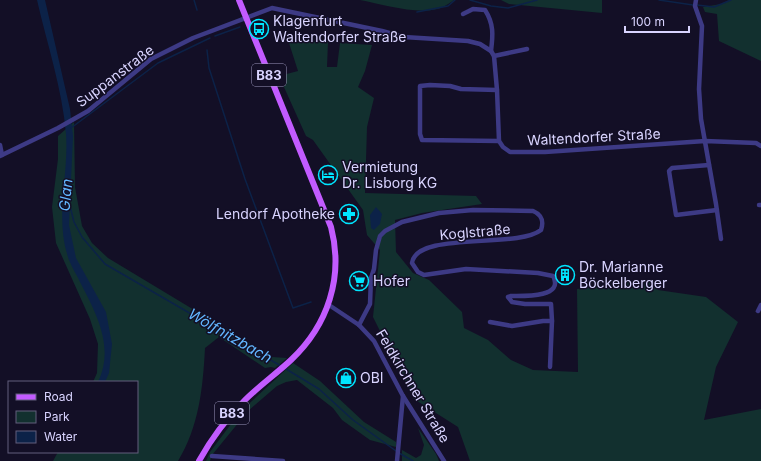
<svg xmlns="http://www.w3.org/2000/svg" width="761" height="461" viewBox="0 0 761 461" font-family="Inter,sans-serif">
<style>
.green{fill:#12302f}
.water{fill:#0c2248}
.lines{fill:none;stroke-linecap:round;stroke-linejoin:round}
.stream{stroke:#0c2248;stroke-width:1.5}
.minor{stroke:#3d3a85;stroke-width:4.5}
.major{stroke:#c25bff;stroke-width:6}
.labels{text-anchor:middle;stroke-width:3;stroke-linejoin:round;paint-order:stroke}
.shield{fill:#130f26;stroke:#9e99be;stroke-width:1}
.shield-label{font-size:13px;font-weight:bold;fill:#d9d4ff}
.poi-label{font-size:14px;fill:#d9d4ff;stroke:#130f26;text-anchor:start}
.street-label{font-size:14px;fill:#d9d4ff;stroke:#130f26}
.water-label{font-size:15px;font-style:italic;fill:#62b6ff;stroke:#130f26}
</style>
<rect width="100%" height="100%" fill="#130f26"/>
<!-- green -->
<g class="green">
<path d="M360 0H454C451 2 447 5 443 7 423 17 382 4 360 0Z"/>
<polygon points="501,0 602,0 602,13 509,4"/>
<polygon points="729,0 761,0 761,61 719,41 717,14 705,12 703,7 721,4"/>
<polygon points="305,42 328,42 327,67 337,67 340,43 372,45 365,71 358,87 374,98 367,127 365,193 476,196 482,204 422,213 395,220 396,252 413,273 429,280 462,312 464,328 488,340 511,360 533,370 578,372 577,289 634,280 655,283 658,290 706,297 738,322 716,367 704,420 761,409 761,461 470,461 458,427 414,399 373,317 380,250 367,235 363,210 313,140 306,136 279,76 298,71 289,43"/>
<path d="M74 122 75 187 82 226 92 243 108 258 272 357 287 358 275 368 271 367 265 368 219 337 205 348C203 387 199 427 178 461H53L58 452H137V382H93L97 373 98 344 90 319 56 243 52 207 58 159V136Z"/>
<polygon points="293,363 320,381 364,422 396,442 396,447 370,440 342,420 333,408 297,380 286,382 277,386 248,411 212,455 210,461 206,461 210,452 240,412"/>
<polygon points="418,428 436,454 439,461 402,461 402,450 416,458 421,455 424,445"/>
</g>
<!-- water -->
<g class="water">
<path d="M37 0H45L70 109 73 136 69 225 76 258 106 312 112 344 109 373 105 382H98C115 347 96 313 80 282 77 275 72 268 69 260 54 219 69 176 66 134 62 88 47 44 37 0Z"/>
<polygon points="376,207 382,214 380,224 374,230 371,228 370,215"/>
</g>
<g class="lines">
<!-- stream -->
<g class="stream">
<polyline points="194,0 197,10"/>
<polyline points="470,0 491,6 508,8 537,0"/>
<polyline points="659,0 693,5"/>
<polyline points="697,5 714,7 731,0"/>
<polyline points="417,12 448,6 455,0"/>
<polyline points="215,36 240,27"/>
<polyline points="207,50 209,68 245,179 293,308 311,302"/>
<polyline points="71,128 158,63 210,38"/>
<polyline points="70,206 74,222 82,237 105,264 281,366"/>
<polyline points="286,369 319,389 353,420 396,451"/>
<polyline points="399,453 413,461"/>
</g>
<!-- minor -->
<g class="minor">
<polyline points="696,0 695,6 702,26 699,89 701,119 716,204 721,239"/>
<path d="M463 14 473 9 485 10C494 24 493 35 491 51"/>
<polyline points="494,56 527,49"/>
<polyline points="497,90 461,89 450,86 430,85 420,86 420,134 422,140 499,141"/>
<polyline points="0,145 2,155"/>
<polyline points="0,156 58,128 88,111 151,59 193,38 272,8 382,31 404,37 468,41 480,44 491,51 494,56 497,90 499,141 503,147 510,152 545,152 705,141 756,143 761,146"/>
<polyline points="709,165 672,168 669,171 676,215 717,210"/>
<polyline points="759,205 761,205"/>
<polyline points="329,305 359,325 374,341 403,396 444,461"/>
<polyline points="758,311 761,305"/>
<polyline points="490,322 512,326 543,321 552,321"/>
<path d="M359 325 370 304 371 278 374 269 376 250 380 236 385 231 402 222 439 213 473 210 533 211C542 215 544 221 541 230 517 249 416 231 412 263L418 272 424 275 466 269 538 273 553 276C565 298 522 296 511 296L508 297 512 302 525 304H551L552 321 550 367"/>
<polyline points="212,456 283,461"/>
<polyline points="397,461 403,396"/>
</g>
<!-- major -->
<path class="major" d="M199 461C211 439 227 418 245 400 259 386 276 374 291 360 328 325 344 277 331 227L239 0"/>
</g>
<!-- icons -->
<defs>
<symbol id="bus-ring" viewBox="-11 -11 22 22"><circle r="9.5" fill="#130f26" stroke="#00e5ff" stroke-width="1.5"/><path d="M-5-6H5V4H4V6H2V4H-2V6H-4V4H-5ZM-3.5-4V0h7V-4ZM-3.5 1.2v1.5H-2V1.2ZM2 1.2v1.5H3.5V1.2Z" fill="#00e5ff"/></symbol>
<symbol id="hotel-ring" viewBox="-11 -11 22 22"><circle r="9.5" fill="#130f26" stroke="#00e5ff" stroke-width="1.5"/><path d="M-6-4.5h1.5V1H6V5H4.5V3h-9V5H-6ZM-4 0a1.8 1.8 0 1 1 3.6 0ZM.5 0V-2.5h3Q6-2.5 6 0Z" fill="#00e5ff"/></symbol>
<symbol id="pharmacy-ring" viewBox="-11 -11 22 22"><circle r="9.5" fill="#130f26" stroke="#00e5ff" stroke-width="1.5"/><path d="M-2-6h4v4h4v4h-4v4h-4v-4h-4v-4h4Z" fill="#00e5ff"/></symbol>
<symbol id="building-ring" viewBox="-11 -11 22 22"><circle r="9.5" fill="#130f26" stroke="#00e5ff" stroke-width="1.5"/><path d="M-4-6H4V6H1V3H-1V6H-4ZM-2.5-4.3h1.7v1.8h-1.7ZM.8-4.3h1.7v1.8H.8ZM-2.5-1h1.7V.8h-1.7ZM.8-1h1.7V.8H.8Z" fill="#00e5ff"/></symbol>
<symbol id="supermarket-ring" viewBox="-11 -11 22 22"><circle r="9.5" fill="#130f26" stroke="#00e5ff" stroke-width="1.5"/><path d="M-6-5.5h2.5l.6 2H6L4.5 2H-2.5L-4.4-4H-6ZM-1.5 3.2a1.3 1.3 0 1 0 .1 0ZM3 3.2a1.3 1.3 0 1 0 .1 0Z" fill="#00e5ff"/></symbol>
<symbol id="shop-ring" viewBox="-11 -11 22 22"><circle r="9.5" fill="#130f26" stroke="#00e5ff" stroke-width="1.5"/><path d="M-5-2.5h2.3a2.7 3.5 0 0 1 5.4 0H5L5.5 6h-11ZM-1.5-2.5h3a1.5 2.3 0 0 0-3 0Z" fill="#00e5ff"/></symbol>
</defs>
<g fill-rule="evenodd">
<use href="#bus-ring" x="248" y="18" width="22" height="22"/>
<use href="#hotel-ring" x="317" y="164" width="22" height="22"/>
<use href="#pharmacy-ring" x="338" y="203" width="22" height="22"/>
<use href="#building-ring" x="554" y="264" width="22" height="22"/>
<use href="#supermarket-ring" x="348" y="270" width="22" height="22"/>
<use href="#shop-ring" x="335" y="367" width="22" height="22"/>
</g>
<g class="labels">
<!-- shield labels -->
<g class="shield">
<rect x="252" y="64" width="34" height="22" rx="3"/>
<rect x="215" y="402" width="34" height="22" rx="3"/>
</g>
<g class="shield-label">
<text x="269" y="80">B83</text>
<text x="232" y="418">B83</text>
</g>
<!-- poi labels -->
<g class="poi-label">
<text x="273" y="26">Klagenfurt<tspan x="273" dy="16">Waltendorfer Straße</tspan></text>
<text x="342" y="172">Vermietung<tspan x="342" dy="16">Dr. Lisborg KG</tspan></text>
<text x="335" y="219" text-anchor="end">Lendorf Apotheke</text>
<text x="579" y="272">Dr. Marianne<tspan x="579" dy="16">Böckelberger</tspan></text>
<text x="373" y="286">Hofer</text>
<text x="360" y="383">OBI</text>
</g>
<!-- street labels -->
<g class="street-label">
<text transform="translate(115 76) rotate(-37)" y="5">Suppanstraße</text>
<text transform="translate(594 137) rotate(-3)" y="5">Waltendorfer Straße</text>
<text transform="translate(475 232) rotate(-5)" y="5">Koglstraße</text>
<text transform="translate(413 386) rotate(59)" y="5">Feldkirchner Straße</text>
</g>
<!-- water labels -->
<g class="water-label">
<text transform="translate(66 195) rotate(-85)" y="5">Glan</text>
<text transform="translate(230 336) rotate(30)" y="5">Wölfnitzbach</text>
</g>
</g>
<!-- legend -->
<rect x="8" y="381" width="130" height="72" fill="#130f26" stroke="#625e7d"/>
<rect x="16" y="394" width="20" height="6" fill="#c25bff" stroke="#625e7d"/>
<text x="44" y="401" font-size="12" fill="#d9d4ff">Road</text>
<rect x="16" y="411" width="20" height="12" fill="#12302f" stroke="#625e7d"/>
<text x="44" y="421" font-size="12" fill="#d9d4ff">Park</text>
<rect x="16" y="431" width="20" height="12" fill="#0c2248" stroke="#625e7d"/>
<text x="44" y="441" font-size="12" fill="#d9d4ff">Water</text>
<!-- scale -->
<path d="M625 26v6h64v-6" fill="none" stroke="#d9d4ff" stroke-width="2"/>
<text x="631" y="26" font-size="12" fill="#d9d4ff" stroke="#130f26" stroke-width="3" paint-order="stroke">100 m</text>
</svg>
